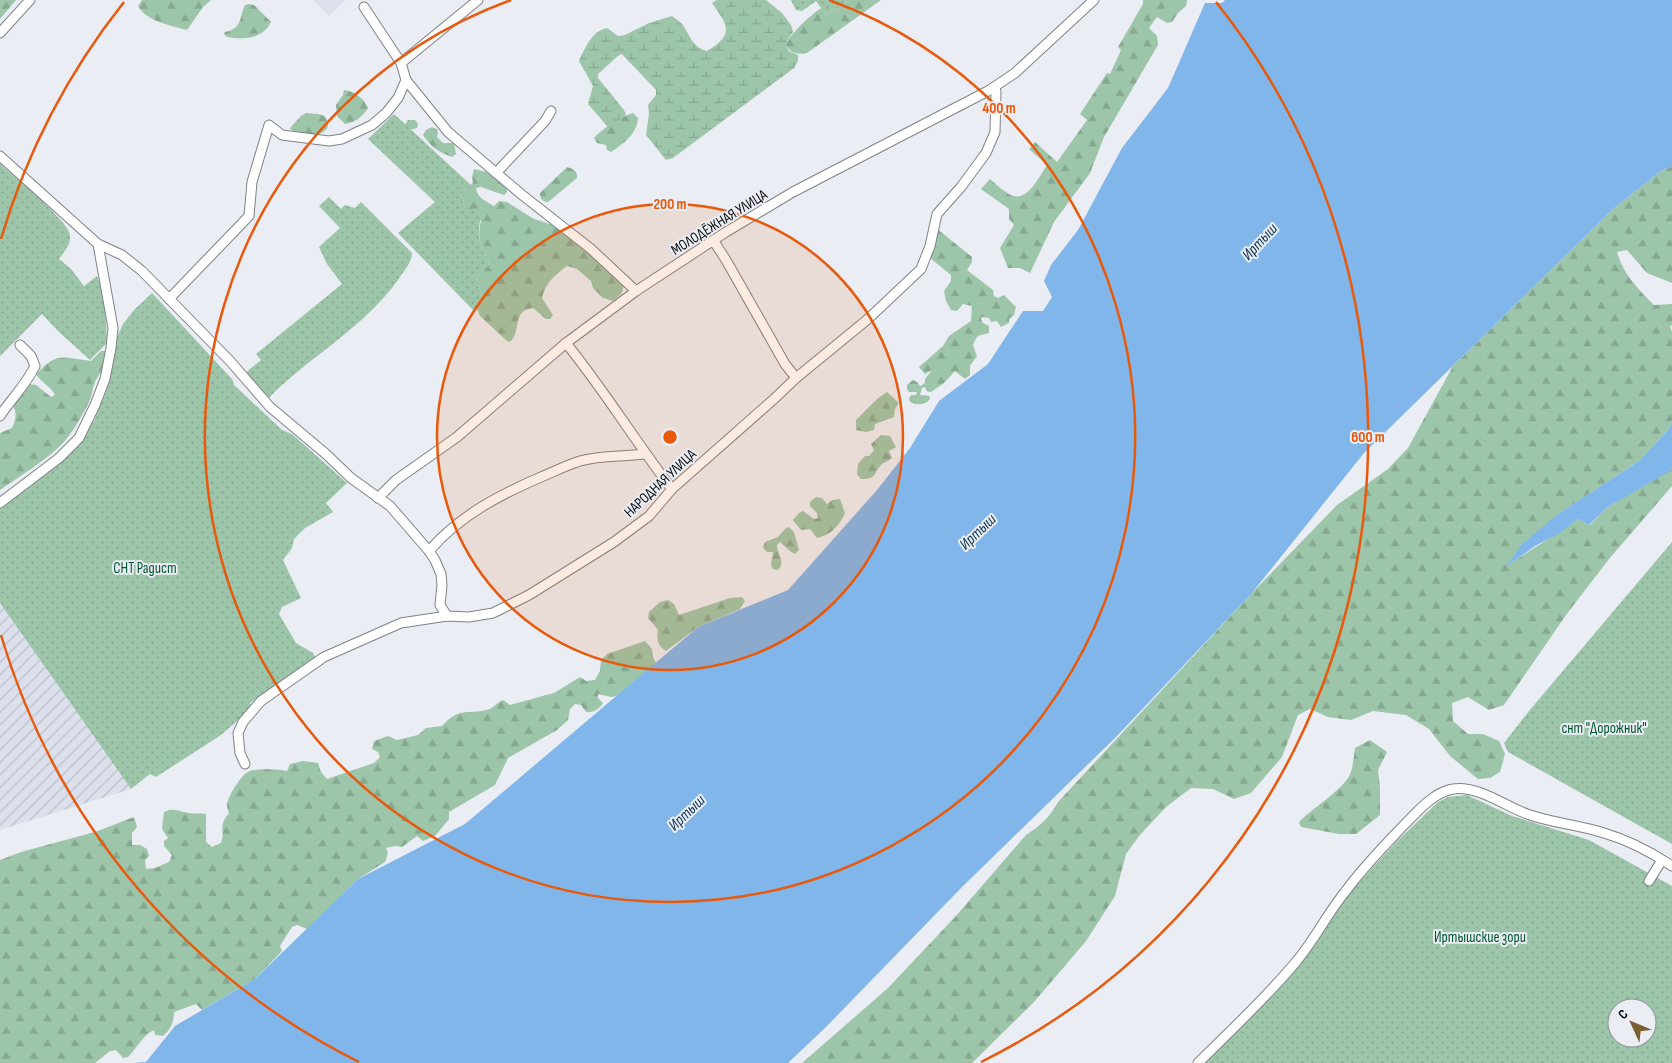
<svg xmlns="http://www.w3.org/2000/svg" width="1672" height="1063" viewBox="0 0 1672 1063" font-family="'Sofia Sans Condensed',sans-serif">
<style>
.built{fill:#dbe0ec}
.industrial{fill:url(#industrial-furrows)}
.forest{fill:url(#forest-firs)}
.wetland{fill:url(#wetland-marsh)}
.park{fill:url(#park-dots);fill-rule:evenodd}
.water{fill:#80b6ea}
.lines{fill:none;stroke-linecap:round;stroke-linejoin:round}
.minor-casing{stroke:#7f8287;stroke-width:11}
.minor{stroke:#fff;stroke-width:9}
.ring{fill:none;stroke:#e8590c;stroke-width:2.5}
.labels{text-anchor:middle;stroke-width:4;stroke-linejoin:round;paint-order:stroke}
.street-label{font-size:15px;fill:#0c0d0f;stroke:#eaedf3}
.park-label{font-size:15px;fill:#00572f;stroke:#eaedf3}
.water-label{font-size:16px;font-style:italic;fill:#073152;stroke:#eaedf3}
.centre{fill:#e8590c;stroke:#eaedf3;stroke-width:2.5}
.ring-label{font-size:15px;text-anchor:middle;font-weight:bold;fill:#e8590c;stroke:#eaedf3;stroke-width:4;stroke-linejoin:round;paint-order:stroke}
</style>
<defs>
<pattern id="industrial-furrows" width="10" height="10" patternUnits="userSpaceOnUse" patternTransform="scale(1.25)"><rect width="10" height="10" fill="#dbe0ec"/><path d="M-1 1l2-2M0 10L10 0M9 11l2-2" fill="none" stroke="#bbbfc9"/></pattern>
<pattern id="forest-firs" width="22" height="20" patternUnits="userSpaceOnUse" patternTransform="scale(1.25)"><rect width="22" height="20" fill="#9dc5a9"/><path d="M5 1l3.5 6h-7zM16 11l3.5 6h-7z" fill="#86a890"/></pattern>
<pattern id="wetland-marsh" width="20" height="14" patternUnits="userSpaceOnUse" patternTransform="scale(1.25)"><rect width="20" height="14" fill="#9dc5a9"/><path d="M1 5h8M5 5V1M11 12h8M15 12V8" fill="none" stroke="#86a890"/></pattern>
<pattern id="park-dots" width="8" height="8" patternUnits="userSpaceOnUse" patternTransform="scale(1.25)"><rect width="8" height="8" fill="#9dc5a9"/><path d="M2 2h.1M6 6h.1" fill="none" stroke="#86a890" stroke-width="1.8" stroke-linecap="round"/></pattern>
</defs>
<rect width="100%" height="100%" fill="#eaedf3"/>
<!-- built -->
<polygon class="built" points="313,0 346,0 329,16"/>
<!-- industrial -->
<polygon class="industrial" points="0,603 131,789 0,830"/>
<!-- forest -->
<g class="forest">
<polygon points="0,0 16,0 0,19"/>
<path d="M142 0H211L203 7 187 30C172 26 146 21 138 6Z"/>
<path d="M849 0H881L807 53C796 55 791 53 785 44 795 30 807 18 821 8L826 15Z"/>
<path d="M1143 0H1187L1186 6 1178 13 1172 22 1167 23 1157 17 1149 28 1157 36 1158 45 1104 137 1090 173 1054 222 1030 273 1020 268H1008L1000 248 1014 225 1009 219V209L981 189 990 179C996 184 1002 190 1009 194 1026 205 1039 177 1047 165L1029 149 1035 142 1057 162 1087 120 1080 114 1107 73 1110 74 1121 50 1118 47 1143 4Z"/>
<path d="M249 4 254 5 271 22C263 39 243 40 227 37L224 34 225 32C243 28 239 17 245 5Z"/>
<path d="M344 90C354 91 364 98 368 108 364 116 354 123 345 124L337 116 336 105 343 95Z"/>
<path d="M306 113C311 114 317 113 322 115 324 115 326 118 327 120 335 137 297 141 290 128L301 116Z"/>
<path d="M633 113 638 118C637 134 623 144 611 152L607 150 606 145 597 143 594 138C603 128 620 117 633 113Z"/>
<polygon points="408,120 415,120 418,124 417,128 410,130 405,125"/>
<path d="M432 127 437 129 438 133 437 137 443 143H454L456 154 452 157C438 152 431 147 423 135L426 130Z"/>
<path d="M1672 166V283L1647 273 1627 250 1617 252C1623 274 1638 289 1654 305L1672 304V325L1670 326 1672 332V421L1669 429 1639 461 1558 514 1507 566C1531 549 1555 536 1578 519L1590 525 1608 507 1672 469V486L1609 559 1566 615 1504 705 1489 710 1468 697 1452 703 1453 721 1468 734H1483L1499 741 1505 754 1500 772 1490 778 1478 779 1450 756 1429 729 1406 715 1373 711 1351 720 1328 717 1310 709 1298 715 1282 757 1251 793 1234 799 1213 789 1191 788 1166 807 1139 836 1126 854 1115 896 1086 941 1034 1002 972 1063H802L888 988 955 917 1026 835C1040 826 1050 817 1058 802L1252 593 1337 505 1388 469 1408 448 1453 366 1613 209 1661 171Z"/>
<path d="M567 167C573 169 578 171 577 178L548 202C543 202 540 199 540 193Z"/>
<path d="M474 169 487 172 507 186V192L504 195 481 187 476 188C477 198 486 201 494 206L499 201 507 202 534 219 553 225 588 250 624 284 622 293 613 301 603 298 593 288 591 281 577 269 567 266C555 275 545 283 542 298L553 315 550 319H546L533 308C511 311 522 331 510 342L507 341 480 316 477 309 482 296 476 278 490 263C480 248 477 238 481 221L464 207 462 191 473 183 472 177Z"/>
<path d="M936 228 972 257V262L967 270 993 290 994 296 998 298 1004 295 1016 307 1014 315 1009 319V323L1001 327 997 321 991 322 989 318 982 317 981 319 983 323 989 326V333C979 336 978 333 973 345L977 356 970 366V375L965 379 955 371 944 383 931 392 927 391 925 387 922 388 920 395 929 396 930 399C924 406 918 405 910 402L909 399 911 395H916L917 392H909L907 389V385L913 380 917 382 920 386 925 383V379L932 370 925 374 919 367 943 346 949 336 971 321 972 306 963 304 957 311 951 310 946 301 944 291 951 281V275L930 258Z"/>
<path d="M101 351H105C110 367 100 371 95 382 93 387 92 392 91 397 86 410 72 434 62 444 45 461 20 476 0 490V433L12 428C17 417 17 412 11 402L29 384 36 385 51 397 55 395C51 386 41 383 36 374 59 351 61 358 91 361Z"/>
<polygon points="887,392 899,403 895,409 894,417 875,424 874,430 866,432 856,430 856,420 877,399"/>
<path d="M881 435 890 436 896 447 889 451 892 458C889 461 884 462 881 465 872 474 878 479 861 479L857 474 858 464 865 456H869L874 450 871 444Z"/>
<path d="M816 497 822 498 827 504 832 500 840 499 845 513C839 526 831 535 817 538L810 529 801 530 793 520 799 513 803 511 814 519 818 518 817 513 810 506V502Z"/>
<path d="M789 527 794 532 799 550 795 554 790 551 780 542 777 545C777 554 786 562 778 570L773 569 771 565 773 552H767L763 548 765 542 778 537 785 529Z"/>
<path d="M742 597 745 601 740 609 698 627 666 651C658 647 656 639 658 630L648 618 649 612 660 602 668 600 674 604 679 615 730 598Z"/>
<path d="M645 641 652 649 653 657 656 663 617 696 611 697 598 694V698L603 703C599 709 594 713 586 712L581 705 575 704 570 709 568 720 557 730 508 758 495 785 449 812V819L435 836 423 841 417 836 402 847 395 846 386 848 388 853 385 862 358 879 307 929 297 925 292 927 280 946 282 951 255 979 202 1010 196 1004 174 1012C174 1022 171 1029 163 1036L155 1035 154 1030C144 1034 136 1049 128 1057L123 1058 116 1050 110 1051 95 1063H0V860L21 852 95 832 134 817 137 827 132 833V845H140L147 849 149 856 145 860 146 869 155 868 169 862 172 855 164 846V841L168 838 162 829 164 812C174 807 179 812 189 813 195 814 200 813 206 814V842L212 847 221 843C226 829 217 828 229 813 228 810 227 808 227 805 227 798 241 775 248 772 254 768 279 769 287 771L290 764 303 761 318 763 321 772 327 779 374 763 380 757 378 752 372 749 374 741 388 736 397 740 418 735 426 728 442 726C461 705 468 716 490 709 494 707 498 702 503 700L510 705 554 693 580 677 586 681 595 680 600 671 601 660 607 654Z"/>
<path d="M1370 740 1387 752 1378 770 1380 788V815L1356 834H1339L1301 827 1299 822C1311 809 1346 788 1351 772 1353 765 1354 756 1355 748Z"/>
</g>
<!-- wetland -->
<path class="wetland" d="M717 0H766L782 13 791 25 793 32 785 44 789 51 798 55V61L794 68 673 158 666 160 646 135 649 114 648 105 656 95V90L622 54 619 55 598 74V78L624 110 626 115 608 127 588 104 593 86 579 61C585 48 592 31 607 28L618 36 625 35 649 23 672 16C675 18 679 21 682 24 690 35 692 47 707 51 734 34 729 27 712 3Z"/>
<!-- park -->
<g class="park">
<polygon points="791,0 849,0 826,15 816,1 802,11 796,10"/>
<path d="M394 114 471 185 462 191 464 207 480 214C481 221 478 228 479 235 480 246 484 254 490 263L476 278 482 296 477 309 473 310 398 233 435 202 368 139Z"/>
<path d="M0 164C13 176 69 221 70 235 71 246 64 251 59 259L71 269 84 286 97 276C106 296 106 321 107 343L90 360 58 331 42 314 0 356Z"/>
<path d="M329 197 341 209 345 205 355 208 361 202 412 253C412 261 407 267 402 274 372 320 322 349 281 386 276 390 272 395 268 399L244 374 261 360 256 354 342 284 327 264 319 247 340 228 319 206Z"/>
<polygon points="152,293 232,379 234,385 282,430 292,434 347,483 326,503 333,512 305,528 294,539 292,548 283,560 301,598 282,607 279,614 296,643 313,653 316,659 250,703 253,707 221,735 156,777 150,774 131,789 0,603 0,507 33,481 81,439 94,421 108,387 117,337 123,324 135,309"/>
<polygon points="1672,542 1672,844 1508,752 1504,743 1529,711"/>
<path d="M1467 795 1512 816 1589 840 1672 886V1063H1203L1292 971 1351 891 1397 841 1438 802 1448 797ZM1617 1008H1647V1038H1617Z"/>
</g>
<!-- water -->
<g class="water">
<polygon points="1225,0 1672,0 1672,166 1661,171 1613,209 1364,453 1252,593 1116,737 962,887 826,1027 788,1063 133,1063 146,1062 175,1026 255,979 358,879 465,824 698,627 788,590 877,490 910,448 939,401 988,364 1023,311 1043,311 1052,297 1044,281 1051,265 1078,230 1122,148 1168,88 1205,3 1222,3"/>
<polygon points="1672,421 1672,468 1670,471 1608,507 1589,525 1578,519 1560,533 1535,546 1506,567 1521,545 1558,514 1639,461 1669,429"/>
</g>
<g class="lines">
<defs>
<g id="minor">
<polyline points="364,7 401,63 406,80 448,132 521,194 591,249 636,291"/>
<polyline points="0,33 30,0"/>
<polyline points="401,63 478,0"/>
<polyline points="0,156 98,244 122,255 142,271 230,361 270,407 326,454 351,478 390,506 429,551 435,560 441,574 442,585 440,605 447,616"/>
<polyline points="496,173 545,121 551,111"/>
<polyline points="713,240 726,260 785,364 796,378"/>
<polyline points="169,299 249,216 252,182 269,125 282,135 329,141 342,139 372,125 386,113 398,98 406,80"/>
<path d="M566 343C604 390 635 441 672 489"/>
<path d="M0 416C11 399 26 385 35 366L31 356 20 345"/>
<polyline points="378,498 396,480 457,437 566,343 636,291 726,232 793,192 988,91 1015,73 1094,0"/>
<polyline points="0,503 59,458 79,438 95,405 105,379 111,348 113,328 98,244"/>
<path d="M429 551C459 516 499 495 541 477 553 472 567 465 580 461 601 455 623 457 644 454"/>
<polyline points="245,764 240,753 238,733 243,722 261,701 324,657 401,623 447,616 469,617 493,613 529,595 614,542 649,516 672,489 774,399 796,378 868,319 921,269 930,246 937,214 961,187 986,153 995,132 996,92 995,87"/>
<polyline points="1649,881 1662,860"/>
<path d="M1198 1063C1231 1030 1265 999 1295 963 1314 941 1327 914 1345 892 1363 867 1384 846 1405 824 1418 811 1434 792 1453 789 1477 785 1505 806 1527 814 1552 823 1579 825 1604 833 1628 840 1651 852 1672 866"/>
</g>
</defs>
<!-- minor casing -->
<use href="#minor" class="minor-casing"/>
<!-- minor -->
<use href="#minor" class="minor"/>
</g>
<!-- distance rings -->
<circle cx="670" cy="437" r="233" fill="#e8590c" fill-opacity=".12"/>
<g class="ring">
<circle cx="670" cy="437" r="233"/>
<path d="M829 0A465 465 0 1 1 511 0"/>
<path d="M359 1062A698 698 0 0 1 1 635M1 239A698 698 0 0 1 124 2M1216 2A698 698 0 0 1 981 1062"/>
</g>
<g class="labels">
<!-- street labels -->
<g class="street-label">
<text transform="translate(719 222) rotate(-32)" y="5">МОЛОДЁЖНАЯ УЛИЦА</text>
<text transform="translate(660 483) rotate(-43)" y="5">НАРОДНАЯ УЛИЦА</text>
</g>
<!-- park labels -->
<g class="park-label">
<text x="145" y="573">СНТ Радист</text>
<text x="1604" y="733">снт "Дорожник"</text>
<text x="1480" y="942">Иртышские зори</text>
</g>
<!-- water labels -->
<g class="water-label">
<text transform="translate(1259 241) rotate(-47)" y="6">Иртыш</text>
<text transform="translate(977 531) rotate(-44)" y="6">Иртыш</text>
<text transform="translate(686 812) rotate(-44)" y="6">Иртыш</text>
</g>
</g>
<circle cx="670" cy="437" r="8" class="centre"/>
<g class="ring-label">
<text x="999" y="113">400 m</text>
<text x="670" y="209">200 m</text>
<text x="1368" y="442">600 m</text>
</g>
<!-- north arrow -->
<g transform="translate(1632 1023) rotate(314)"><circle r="24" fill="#eaedf3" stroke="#919398"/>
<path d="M0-4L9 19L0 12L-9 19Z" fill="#7c5d32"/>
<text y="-8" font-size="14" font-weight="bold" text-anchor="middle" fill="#0c0d0f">С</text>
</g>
</svg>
